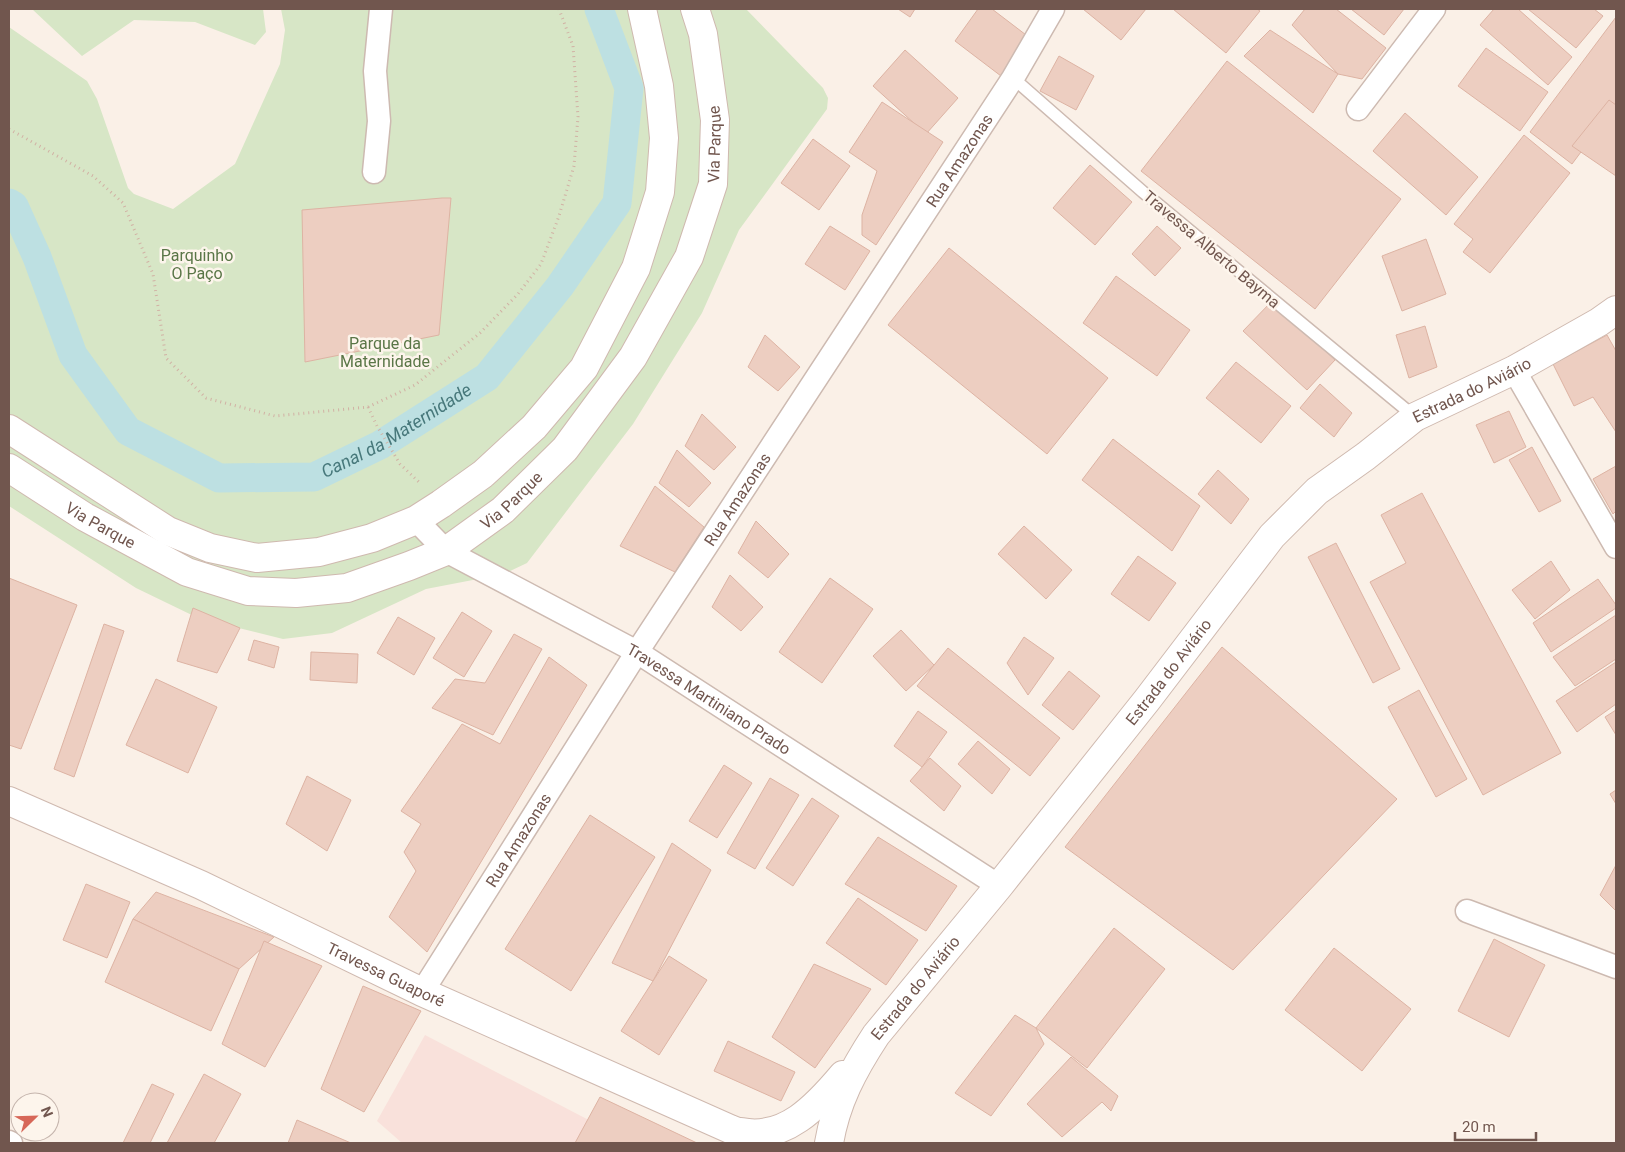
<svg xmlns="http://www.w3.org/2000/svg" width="1625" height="1152" viewBox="0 0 1625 1152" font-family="Roboto,sans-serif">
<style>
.commercial{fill:#f9e1db}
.green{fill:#d7e6c6}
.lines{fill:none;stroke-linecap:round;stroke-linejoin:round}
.canal{stroke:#bde0e2;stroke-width:29}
.building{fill:#edcec1;stroke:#ddb3a3}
.lane-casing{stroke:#cdbab1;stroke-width:14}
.street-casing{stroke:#cdbab1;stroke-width:25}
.secondary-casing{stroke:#cfb9af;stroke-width:30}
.path{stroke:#d1b1a4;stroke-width:3;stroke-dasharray:1 4;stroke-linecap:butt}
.lane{stroke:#fff;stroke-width:11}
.street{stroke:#fff;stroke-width:22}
.secondary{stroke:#fff;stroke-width:28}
.labels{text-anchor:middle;stroke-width:5;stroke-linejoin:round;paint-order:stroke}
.street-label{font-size:16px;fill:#71564e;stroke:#fdf5ec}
.park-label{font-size:16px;fill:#5a7647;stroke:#fdf5ec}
.water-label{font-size:18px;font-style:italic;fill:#47787b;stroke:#fdf5ec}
</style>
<rect width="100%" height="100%" fill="#faf0e7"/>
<!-- commercial -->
<polygon class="commercial" points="425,1035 633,1143 402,1143 377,1121"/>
<!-- green -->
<g class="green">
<polygon points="32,9 263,9 266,32 255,45 195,22 134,20 82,56"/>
<polygon points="281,9 746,9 823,88 828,98 827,109 739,230 702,313 633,424 527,563 504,574 426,589 332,633 283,639 198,618 136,588 9,506 9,27 87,81 97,99 128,188 134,194 173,209 235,164 280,64 285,30"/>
</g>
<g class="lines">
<!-- canal -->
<path class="canal" id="s1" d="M9 203 14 206 37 257 73 355 128 431 219 478 314 477 380 445 487 377 560 286 617 203 629 88 599 9"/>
</g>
<!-- building -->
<g class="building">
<polygon points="898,9 915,9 910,17"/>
<polygon points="978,9 992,9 1030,38 1001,76 955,41"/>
<polygon points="1083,9 1146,9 1121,40"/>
<polygon points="1173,9 1257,9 1260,11 1226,53"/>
<polygon points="1305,9 1336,9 1386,48 1362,79 1338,74 1292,25"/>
<polygon points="1351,9 1404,9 1384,35"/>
<polygon points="1494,9 1518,9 1572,57 1548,85 1480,25"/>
<polygon points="1528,9 1594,9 1603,16 1576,48"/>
<polygon points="1616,17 1616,105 1572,164 1530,132"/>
<polygon points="1270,30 1338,74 1313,113 1244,56"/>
<polygon points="1486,48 1548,92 1520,131 1458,86"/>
<polygon points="905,50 958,98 926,134 873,86"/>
<polygon points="1059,56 1094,76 1076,110 1040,91"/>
<polygon points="1227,61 1401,199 1315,309 1141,171"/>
<polygon points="1609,100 1616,105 1616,176 1572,146"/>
<polygon points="882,102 943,142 876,245 862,235 862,215 877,171 849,152"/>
<polygon points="1405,113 1478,177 1446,215 1373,151"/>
<polygon points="1524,135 1570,173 1490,273 1463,252 1473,239 1454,224"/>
<polygon points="813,139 850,166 819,210 781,183"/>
<polygon points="1090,165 1132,202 1095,245 1053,208"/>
<polygon points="442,198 451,198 439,335 305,362 302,210"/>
<polygon points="830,226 870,251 845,290 805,264"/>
<polygon points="1157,226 1181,248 1155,276 1132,254"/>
<polygon points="1426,239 1446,294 1402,311 1382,256"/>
<polygon points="949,248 1108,378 1047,454 888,325"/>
<polygon points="1116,276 1190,330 1157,376 1083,323"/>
<polygon points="1272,301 1335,360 1307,390 1243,331"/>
<polygon points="1425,326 1437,367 1409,378 1396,335"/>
<polygon points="765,335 800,367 778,391 748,367"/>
<polygon points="1607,335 1616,351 1616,432 1593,397 1574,406 1553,364"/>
<polygon points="1236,362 1291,406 1261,443 1206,398"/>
<polygon points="1320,384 1352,413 1334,437 1300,408"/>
<polygon points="1509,411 1526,447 1494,463 1476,425"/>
<polygon points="702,414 736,447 714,470 685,446"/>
<polygon points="1113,439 1200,506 1172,551 1082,480"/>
<polygon points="1532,447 1561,501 1539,512 1509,460"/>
<polygon points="677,450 711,483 689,507 659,483"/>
<polygon points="1616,466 1616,511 1613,514 1593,479"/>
<polygon points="1218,470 1249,499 1231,524 1198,494"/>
<polygon points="655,486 704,527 675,572 620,546"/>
<polygon points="1422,493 1561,753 1483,795 1370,582 1406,563 1381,515"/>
<polygon points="756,521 789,554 768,578 738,553"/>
<polygon points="1024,526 1072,570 1046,599 998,554"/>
<polygon points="1336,543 1400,669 1373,683 1308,557"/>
<polygon points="1138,556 1176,583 1149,621 1111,594"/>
<polygon points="1551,561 1570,590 1535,619 1512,590"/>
<polygon points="730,575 763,607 741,631 712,607"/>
<polygon points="9,578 77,605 21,749 9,745"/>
<polygon points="830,578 873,609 822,683 779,652"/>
<polygon points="1598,579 1616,605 1616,608 1551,652 1533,623"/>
<polygon points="193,608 240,628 217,673 177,661"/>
<polygon points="462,612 492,631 464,677 433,658"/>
<polygon points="1616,615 1616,659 1575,686 1553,657"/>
<polygon points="398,617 435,638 414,675 377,653"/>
<polygon points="104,624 124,631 74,777 54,769"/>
<polygon points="901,630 934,665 906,691 873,656"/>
<polygon points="514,634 542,649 493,735 432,708 455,679 485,683"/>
<polygon points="1024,637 1054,658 1028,695 1007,663"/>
<polygon points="254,640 279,647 274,668 248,660"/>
<polygon points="1222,647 1397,799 1233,970 1065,847"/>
<polygon points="948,648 1060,738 1030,776 917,686"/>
<polygon points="311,652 358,654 357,683 310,680"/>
<polygon points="549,657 587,685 427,952 389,917 416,871 404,852 421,824 401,811 462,724 500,744"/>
<polygon points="1616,662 1616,704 1577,732 1556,701"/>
<polygon points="1069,671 1100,696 1073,730 1042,705"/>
<polygon points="156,679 217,707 188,773 126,745"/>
<polygon points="1419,690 1467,779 1436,797 1388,707"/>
<polygon points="1616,710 1616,735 1605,717"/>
<polygon points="918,711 947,732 922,767 894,746"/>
<polygon points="978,741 1010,769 992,794 958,764"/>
<polygon points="930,758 961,786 944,811 910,781"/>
<polygon points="724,765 752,783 717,838 689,821"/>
<polygon points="307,776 351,800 327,851 286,824"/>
<polygon points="770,778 799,795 755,869 727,853"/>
<polygon points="1616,790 1616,804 1610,794"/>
<polygon points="812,798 839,816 793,886 766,868"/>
<polygon points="590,815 655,857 571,991 505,949"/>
<polygon points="878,837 957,886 926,931 845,884"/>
<polygon points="672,843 711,870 653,981 612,963"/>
<polygon points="1616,865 1616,911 1600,895"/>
<polygon points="86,884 130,902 107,958 63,940"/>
<polygon points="156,892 274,937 239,969 133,919"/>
<polygon points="858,898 918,940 886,985 826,943"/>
<polygon points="133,919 239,969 211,1031 105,982"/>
<polygon points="1114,928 1165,969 1087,1068 1036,1028"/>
<polygon points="1494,939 1545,965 1509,1037 1458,1011"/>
<polygon points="264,941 322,966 265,1067 222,1044"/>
<polygon points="1334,948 1411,1009 1362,1071 1285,1010"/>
<polygon points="669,956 707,980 659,1055 621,1031"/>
<polygon points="814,964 871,989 815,1068 772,1037"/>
<polygon points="363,986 421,1011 364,1112 321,1089"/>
<polygon points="1015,1015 1036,1028 1044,1044 991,1116 955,1093"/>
<polygon points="728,1041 795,1072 781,1101 714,1071"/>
<polygon points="1071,1057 1118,1096 1111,1111 1102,1102 1062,1137 1027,1104"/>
<polygon points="204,1074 241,1094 214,1143 167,1143"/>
<polygon points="152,1084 174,1094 150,1143 123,1143"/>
<polygon points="600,1097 697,1143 575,1143"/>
<polygon points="297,1120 351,1143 288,1143"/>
</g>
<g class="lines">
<defs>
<polyline id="lane" points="1013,78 1143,192 1415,417"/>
<g id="street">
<polyline points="1358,109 1434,9"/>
<polyline points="374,172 379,121 375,71 381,9"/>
<polyline points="1514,370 1616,547"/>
<path id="s2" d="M416 520 446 551 637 652 999 886"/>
<polyline points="1467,911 1616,967"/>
<path id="s3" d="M422 992 637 652 1013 78 1053 9"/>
<polyline points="9,1142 11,1143"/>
</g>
<g id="secondary">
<polyline points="9,429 168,531 210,548 257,558 319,552 372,538 416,520 441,504 483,474 534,427 584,368 636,268 660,192 664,138 659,86 642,9"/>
<path id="s4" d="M9 468 85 517 187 572 248 591 296 593 347 588 409 566 446 551 503 510 565 449 633 357 689 257 713 184 715 120 703 34 695 9"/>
<path id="s5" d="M9 801 201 885 422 992 730 1129 765 1143"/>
<path d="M741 1132C785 1141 817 1106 843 1075"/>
<path id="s6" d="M829 1143C836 1102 853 1070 876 1035L999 886 1147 700 1272 536 1317 491 1366 456 1415 417 1514 370 1599 322 1616 310"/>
</g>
</defs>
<!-- lane casing -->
<use href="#lane" class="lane-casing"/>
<!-- street casing -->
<use href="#street" class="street-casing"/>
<!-- secondary casing -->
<use href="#secondary" class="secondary-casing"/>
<!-- path -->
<g class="path">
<polyline points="9,129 93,176 123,203 153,274 166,358 206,398 275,416 368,407 415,385 480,333 518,294 541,264 559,216 574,166 578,117 573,46 559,9"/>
<polyline points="368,407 377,426 400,464 421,484"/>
</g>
<!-- lane -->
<use href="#lane" class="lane"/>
<!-- street -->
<use href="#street" class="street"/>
<!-- secondary -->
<use href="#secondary" class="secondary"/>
</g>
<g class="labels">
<!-- street labels -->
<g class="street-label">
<text dy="6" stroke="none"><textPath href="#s4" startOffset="978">Via Parque</textPath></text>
<text dy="6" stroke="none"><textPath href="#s3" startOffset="990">Rua Amazonas</textPath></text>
<text transform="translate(1212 249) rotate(40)" y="6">Travessa Alberto Bayma</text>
<text dy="6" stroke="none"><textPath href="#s6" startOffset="1005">Estrada do Aviário</textPath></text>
<text dy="6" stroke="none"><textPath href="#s4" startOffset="558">Via Parque</textPath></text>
<text dy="6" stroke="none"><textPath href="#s3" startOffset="585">Rua Amazonas</textPath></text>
<text dy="6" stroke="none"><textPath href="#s4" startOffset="108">Via Parque</textPath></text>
<text dy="6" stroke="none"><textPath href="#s6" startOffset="585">Estrada do Aviário</textPath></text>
<text dy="6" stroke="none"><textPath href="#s2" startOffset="345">Travessa Martiniano Prado</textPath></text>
<text dy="6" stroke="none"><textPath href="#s3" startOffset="180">Rua Amazonas</textPath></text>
<text dy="6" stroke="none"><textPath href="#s5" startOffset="415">Travessa Guaporé</textPath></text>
<text dy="6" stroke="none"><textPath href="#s6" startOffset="180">Estrada do Aviário</textPath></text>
</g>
<!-- park labels -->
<g class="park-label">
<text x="197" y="261">Parquinho<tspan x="197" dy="18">O Paço</tspan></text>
<text x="385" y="349">Parque da<tspan x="385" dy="18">Maternidade</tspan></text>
</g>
<!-- water labels -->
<g class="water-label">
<text dy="6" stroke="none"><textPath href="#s1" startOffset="552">Canal da Maternidade</textPath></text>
</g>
</g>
<!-- border -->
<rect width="1625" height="1152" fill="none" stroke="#71564e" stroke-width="20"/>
<!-- north arrow -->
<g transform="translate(35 1117) rotate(67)"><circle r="24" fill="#fdf5ec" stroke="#c5b5ad"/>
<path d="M0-4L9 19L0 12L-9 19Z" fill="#d76758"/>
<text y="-8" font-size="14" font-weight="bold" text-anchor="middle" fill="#71564e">N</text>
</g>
<!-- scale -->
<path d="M1455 1132v8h81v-8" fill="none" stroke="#71564e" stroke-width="2.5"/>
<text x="1462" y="1132" font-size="15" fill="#71564e" stroke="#fdf5ec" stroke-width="4" paint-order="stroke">20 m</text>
</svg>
